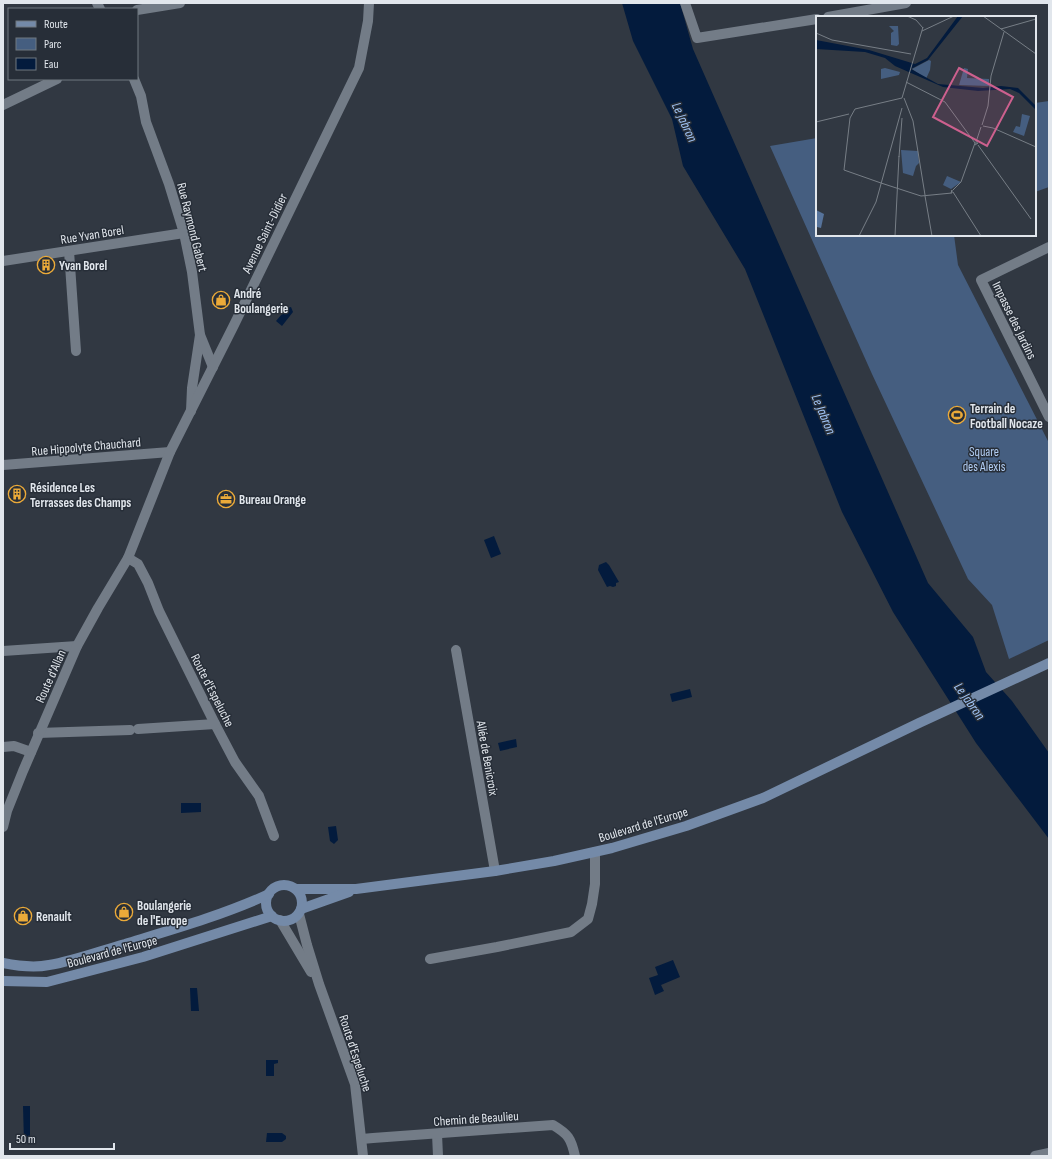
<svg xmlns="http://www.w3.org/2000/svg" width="1052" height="1159" viewBox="0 0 1052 1159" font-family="'Sofia Sans Condensed',sans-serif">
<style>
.green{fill:#455e80}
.water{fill:#031b3d}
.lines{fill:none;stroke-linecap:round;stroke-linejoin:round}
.minor{stroke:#737c87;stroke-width:10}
.tertiary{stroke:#737c87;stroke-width:10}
.secondary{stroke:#748aa8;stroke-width:10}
.labels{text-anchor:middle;stroke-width:3;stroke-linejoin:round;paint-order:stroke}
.street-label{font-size:13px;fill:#e1e6ec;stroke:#272e38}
.poi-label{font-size:13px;font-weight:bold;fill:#e1e6ec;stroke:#272e38;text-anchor:start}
.park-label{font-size:13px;fill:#b1ccf2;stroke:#272e38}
.water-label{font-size:14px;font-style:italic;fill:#a1c5f7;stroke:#272e38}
.inset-road{fill:none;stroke:#777e86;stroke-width:1}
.view{fill:#cd608e;fill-opacity:0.15;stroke:#cd608e;stroke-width:2}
.inset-edge{fill:none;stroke:#e1e6ec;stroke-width:2}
</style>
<rect width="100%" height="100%" fill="#313842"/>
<!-- green -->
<g class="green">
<polygon points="1049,101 1049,187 1035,192 1035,103"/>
<polygon points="817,138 817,235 954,235 958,265 1049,443 1049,640 1009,659 992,605 968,579 872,374 770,146"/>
</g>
<!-- water -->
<g class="water">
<polygon points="622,3 680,3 693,49 928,583 973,637 986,672 1012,701 1049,753 1049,839 976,743 893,612 842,512 745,269 683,166 672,119 633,41"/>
<polygon points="291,307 293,312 282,326 276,321 287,308"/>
<polygon points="494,536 501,554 491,558 484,540"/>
<polygon points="606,562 609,565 619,582 616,583 616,586 613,587 610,586 607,587 598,570 599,565"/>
<polygon points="690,689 692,697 672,702 670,694"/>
<polygon points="516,739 517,747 500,751 498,743"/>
<polygon points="181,803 201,803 201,812 181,813"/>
<polygon points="336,826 338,840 334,844 330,841 328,827"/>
<polygon points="673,960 680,977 661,985 664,991 655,995 649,978 658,975 655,967"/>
<polygon points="190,988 197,988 199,1011 191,1011"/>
<polygon points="266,1060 278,1060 278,1063 274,1064 274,1076 266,1076"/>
<polygon points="23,1106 30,1106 30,1142 24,1142"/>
<polygon points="267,1133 282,1133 286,1136 286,1139 282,1142 266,1142"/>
</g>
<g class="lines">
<!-- minor -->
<g class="minor">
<polyline points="97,3 100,9"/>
<polyline points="685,3 697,38 817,19"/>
<polyline points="137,10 180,3"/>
<polyline points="828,17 906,3"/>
<polyline points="134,79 141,96 146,122 169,184 184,233 192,272 200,335 192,388 191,411"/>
<polyline points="3,105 57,79"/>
<polyline points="1049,247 981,280 1049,417"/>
<polyline points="69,251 76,351"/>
<polyline points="3,261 184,233"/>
<polyline points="200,335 213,367"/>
<polyline points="3,465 170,452"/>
<polyline points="128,558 138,564 148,583 159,611 215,724 235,762 259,796 274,836"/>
<polyline points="456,650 495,871"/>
<polyline points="3,651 77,646"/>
<polyline points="138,729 215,724"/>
<polyline points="38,733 130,730"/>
<polyline points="3,747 14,746 31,752"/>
<polyline points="430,959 497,947 571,932 588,919 592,904 595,884 595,852"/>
<polyline points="437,1134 438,1156"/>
<path d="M362 1139 373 1138 553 1125C568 1134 571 1138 575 1156"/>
<polyline points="1035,1156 1049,1153"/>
</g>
<!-- tertiary -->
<g class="tertiary">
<polyline points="3,827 7,811 23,771 77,646 98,608 128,558 170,452 234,325 359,68 368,21 369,3"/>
<polyline points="299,914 307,945 319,984 355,1084 363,1156"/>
<polyline points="280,920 311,972"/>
</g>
<!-- secondary -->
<g class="secondary">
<circle cx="284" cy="903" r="18"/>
<polyline points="296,889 356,889 495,871 554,861 612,848 686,826 763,798 919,723 1049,663"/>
<polyline points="301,909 349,892"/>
<path d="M3 963C18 966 34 968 49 965 74 961 100 951 125 944 174 929 223 915 269 894"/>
<polyline points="3,981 47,982 143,957 272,916"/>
</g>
</g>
<!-- icons -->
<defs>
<symbol id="building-ring" viewBox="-11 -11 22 22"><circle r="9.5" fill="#272e38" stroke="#ebaa39" stroke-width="1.5"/><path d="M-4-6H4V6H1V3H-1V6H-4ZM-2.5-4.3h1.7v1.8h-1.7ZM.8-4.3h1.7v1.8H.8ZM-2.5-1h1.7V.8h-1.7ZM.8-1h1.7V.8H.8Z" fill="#ebaa39"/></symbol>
<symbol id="shop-ring" viewBox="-11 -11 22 22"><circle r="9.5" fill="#272e38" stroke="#ebaa39" stroke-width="1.5"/><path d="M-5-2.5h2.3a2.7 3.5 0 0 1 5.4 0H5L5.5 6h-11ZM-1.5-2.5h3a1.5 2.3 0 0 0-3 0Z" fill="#ebaa39"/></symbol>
<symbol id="stadium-ring" viewBox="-11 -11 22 22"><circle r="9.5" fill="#272e38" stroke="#ebaa39" stroke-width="1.5"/><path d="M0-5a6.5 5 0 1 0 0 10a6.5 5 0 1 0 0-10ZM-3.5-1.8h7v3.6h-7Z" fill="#ebaa39"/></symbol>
<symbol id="office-ring" viewBox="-11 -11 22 22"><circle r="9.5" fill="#272e38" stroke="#ebaa39" stroke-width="1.5"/><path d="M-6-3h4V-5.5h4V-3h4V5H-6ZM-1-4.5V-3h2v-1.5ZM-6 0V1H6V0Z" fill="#ebaa39"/></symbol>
</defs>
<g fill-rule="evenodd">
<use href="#building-ring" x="36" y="255" width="20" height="20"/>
<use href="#shop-ring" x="211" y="290" width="20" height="20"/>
<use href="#stadium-ring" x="947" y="405" width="20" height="20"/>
<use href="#building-ring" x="7" y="484" width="20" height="20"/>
<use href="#office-ring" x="216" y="489" width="20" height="20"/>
<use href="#shop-ring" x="114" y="902" width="20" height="20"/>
<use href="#shop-ring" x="13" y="906" width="20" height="20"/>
</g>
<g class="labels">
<!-- street labels -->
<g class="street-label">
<text transform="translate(193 227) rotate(76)" y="5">Rue Raymond Gabert</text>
<text transform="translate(264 233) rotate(-64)" y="5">Avenue Saint-Didier</text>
<text transform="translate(92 234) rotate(-9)" y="5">Rue Yvan Borel</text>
<text transform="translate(1015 320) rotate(64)" y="5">Impasse des Jardins</text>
<text transform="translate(86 446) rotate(-5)" y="5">Rue Hippolyte Chauchard</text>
<text transform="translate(50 676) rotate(-66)" y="5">Route d'Allan</text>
<text transform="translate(213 690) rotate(63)" y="5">Route d'Espeluche</text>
<text transform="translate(488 758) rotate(80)" y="5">Allée de Benicroix</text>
<text transform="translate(643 824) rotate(-17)" y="5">Boulevard de l'Europe</text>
<text transform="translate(112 951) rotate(-15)" y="5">Boulevard de l'Europe</text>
<text transform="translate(356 1053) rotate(72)" y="5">Route d'Espeluche</text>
<text transform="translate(476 1118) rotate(-4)" y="5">Chemin de Beaulieu</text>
</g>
<!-- poi labels -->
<g class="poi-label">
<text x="59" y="270">Yvan Borel</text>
<text x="234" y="298">André<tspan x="234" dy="15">Boulangerie</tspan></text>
<text x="970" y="413">Terrain de<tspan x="970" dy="15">Football Nocaze</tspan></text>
<text x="30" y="492">Résidence Les<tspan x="30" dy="15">Terrasses des Champs</tspan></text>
<text x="239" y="504">Bureau Orange</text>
<text x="137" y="910">Boulangerie<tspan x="137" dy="15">de l'Europe</tspan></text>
<text x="36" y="921">Renault</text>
</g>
<!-- park labels -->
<g class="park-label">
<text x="984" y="456">Square<tspan x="984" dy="15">des Alexis</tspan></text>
</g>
<!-- water labels -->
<g class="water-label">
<text transform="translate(685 122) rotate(65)" y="5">Le Jabron</text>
<text transform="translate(824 414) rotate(67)" y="5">Le Jabron</text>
<text transform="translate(970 701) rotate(54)" y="5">Le Jabron</text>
</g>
</g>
<!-- overview -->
<g transform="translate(816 16)">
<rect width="220" height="220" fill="#313842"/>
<path d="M73 10H82L83 28 81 30 75 29V17L78 15ZM113 44 115 45 114 54 110 63 96 53ZM69 52 84 56 83 59 65 63V53ZM148 52 152 53 151 62 173 63V70L143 69ZM206 98 214 100 208 120 197 116 200 110 204 111ZM85 134 102 135 103 147 100 150 97 160 87 157ZM131 160 145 166 135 173 127 169Z" fill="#455e80"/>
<path d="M0 194 8 198 5 212 1 211Z" fill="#56739b"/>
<path d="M142 0H147L112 44 95 53 122 68 167 72 185 70 202 72 220 90V94L203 77 194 73 162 75 127 71 79 50 69 42 49 36 0 33V24L53 34 99 48 111 42Z" fill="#031b3d"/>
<path class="inset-road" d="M91 0 100 4 107 12M167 0 220 38M185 13 220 3M106 15 138 0M0 17 16 24 95 38M90 66 129 86 159 127M86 82 107 11M88 82 97 105 109 179M0 106 33 98M166 109 172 90 175 60 188 16M167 110 177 112 220 131M160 126 165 111M162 129 215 203M83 141 86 102M65 167 28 154 34 102 39 93 86 82M65 167 105 180 136 177V174L135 177M137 174 145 166 159 127H162L159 129M137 176 165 220M109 180 116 220M43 220 60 186 86 92M79 220 83 140"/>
<path class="view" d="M143 52 197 81 171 130 117 101Z"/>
<rect width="220" height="220" class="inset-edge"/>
</g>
<!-- border -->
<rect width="1052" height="1159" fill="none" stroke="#e1e6ec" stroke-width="8"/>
<!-- legend -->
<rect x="8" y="8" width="130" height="72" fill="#272e38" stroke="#717880"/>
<rect x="16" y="21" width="20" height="6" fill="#748aa8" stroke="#717880"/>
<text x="44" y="28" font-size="12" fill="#e1e6ec">Route</text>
<rect x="16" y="38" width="20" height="12" fill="#455e80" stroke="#717880"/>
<text x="44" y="48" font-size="12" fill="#e1e6ec">Parc</text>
<rect x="16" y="58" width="20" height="12" fill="#031b3d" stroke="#717880"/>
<text x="44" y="68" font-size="12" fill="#e1e6ec">Eau</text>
<!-- scale -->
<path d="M10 1143v6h104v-6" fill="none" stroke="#e1e6ec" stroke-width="2"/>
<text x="16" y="1143" font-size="12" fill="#e1e6ec" stroke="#272e38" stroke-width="3" paint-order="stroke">50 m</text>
</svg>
